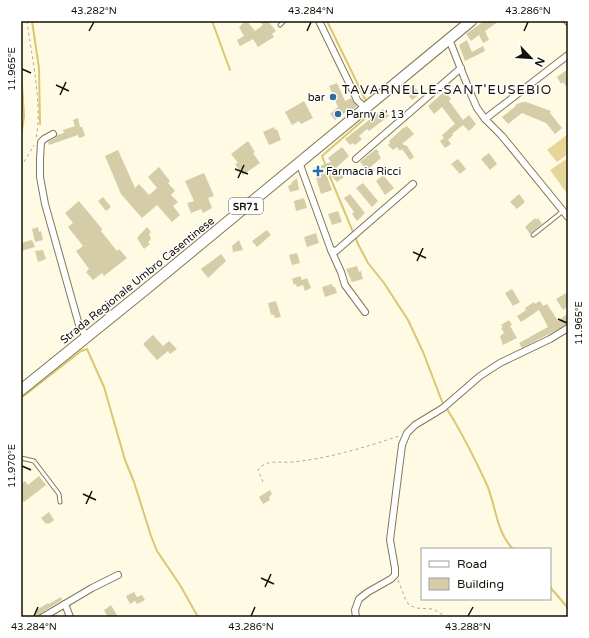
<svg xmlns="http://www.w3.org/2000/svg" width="589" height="638" viewBox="0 0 589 638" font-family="'Varela Round',sans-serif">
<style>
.green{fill:#e6d799}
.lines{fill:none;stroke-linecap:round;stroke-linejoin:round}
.stream{stroke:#dbc772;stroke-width:2}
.building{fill:#d5cca8}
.lane-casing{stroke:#807957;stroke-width:5}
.street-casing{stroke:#807957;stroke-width:8}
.primary-casing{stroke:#807957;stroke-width:12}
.path{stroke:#aeaa98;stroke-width:1;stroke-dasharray:3 3;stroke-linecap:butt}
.lane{stroke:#fff;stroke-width:3}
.street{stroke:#fff;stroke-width:6}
.primary{stroke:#fff;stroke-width:10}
.ticks{fill:none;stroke:#141105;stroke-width:1.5}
.poi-dot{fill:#2a6da2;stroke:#fff;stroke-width:1.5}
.labels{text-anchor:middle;stroke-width:3;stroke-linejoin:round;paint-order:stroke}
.shield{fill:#fff;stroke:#5a5850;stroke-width:1}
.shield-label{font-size:10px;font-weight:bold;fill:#141105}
.poi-label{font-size:11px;fill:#141105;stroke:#fff;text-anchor:start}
.street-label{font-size:11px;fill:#141105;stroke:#fff}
.quarter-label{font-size:13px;letter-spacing:1px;fill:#141105;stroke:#fff}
.neatline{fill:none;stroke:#141105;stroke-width:1.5}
.ticks-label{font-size:10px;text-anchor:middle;fill:#141105}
</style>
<rect width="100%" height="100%" fill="#fffae4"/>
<!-- green -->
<g class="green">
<polygon points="568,134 568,154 557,162 547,150"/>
<polygon points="568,158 568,195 550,170"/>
</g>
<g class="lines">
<!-- stream -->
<g class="stream">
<polyline points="32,21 39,68 40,124"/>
<polyline points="212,21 230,70"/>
<polyline points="327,21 367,103"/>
<polyline points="21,68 24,116 21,137"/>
<polyline points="326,166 322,156 369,115 370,108"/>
<polyline points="328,172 358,244 368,263 384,283 408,320 423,352 443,404"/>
<polyline points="21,398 81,351 87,349 104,387 125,460 134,482 151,536 157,551 180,585 198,617"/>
<path d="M447 409C462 433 475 459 487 485 496 506 496 532 513 549"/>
<polyline points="550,587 568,608"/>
</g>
</g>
<!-- building -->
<g class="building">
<polygon points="246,21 247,21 255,31 263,25 260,21 268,21 276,31 272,34 274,37 258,47 253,39 240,46 237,40 244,36 239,27"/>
<polygon points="484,21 499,21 485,31 489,40 483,43 479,35 471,41 466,34"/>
<polygon points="467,40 472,52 483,46 485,51 465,61 459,45"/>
<polygon points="568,69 568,89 563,82 561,84 557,77"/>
<polygon points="337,83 345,101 351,98 357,106 348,114 346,112 335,120 330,114 338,107 329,86"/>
<polygon points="413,85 420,94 412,100 405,91"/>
<polygon points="445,91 451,99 449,101 463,120 469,115 476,124 469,131 463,125 452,134 453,135 448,140 451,144 445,148 440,141 444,138 442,135 455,124 442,107 434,114 428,106"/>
<polygon points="304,101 313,118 301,124 299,121 292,125 285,112"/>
<polygon points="522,102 526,102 551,111 550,113 562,128 555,134 546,123 522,113 508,124 502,117 516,106 515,105"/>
<polygon points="383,109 389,116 369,131 367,129 359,136 362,139 355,145 353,143 350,145 345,139"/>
<polygon points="78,118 80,127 82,127 85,135 83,137 79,138 78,135 49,145 48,142 55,138 57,135 64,133 63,130 75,126 73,120"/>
<polygon points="407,126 414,134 402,144 407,146 414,157 410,160 402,149 400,151 397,147 393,150 388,145 390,143 389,141 403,128 404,128"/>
<polygon points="274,127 275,130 277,129 281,140 269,145 263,132"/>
<polygon points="248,141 255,152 253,153 260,163 243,175 235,164 238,163 231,154"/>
<polygon points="342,147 349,156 336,168 344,177 337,182 324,168 332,190 321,194 313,168 331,162 328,158"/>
<polygon points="376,149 379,152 378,153 381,158 367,170 360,162"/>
<polygon points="118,150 135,188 139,184 149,195 157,188 148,177 159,167 170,181 168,183 175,191 171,195 178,202 173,206 180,215 172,222 157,205 142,218 121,194 105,156"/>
<polygon points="489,153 497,164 490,170 481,159"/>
<polygon points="458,159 466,169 460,174 451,164"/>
<polygon points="204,173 214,196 208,198 212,208 203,213 201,209 191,213 187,203 194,201 185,181"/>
<polygon points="383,175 394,188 385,195 376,181"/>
<polygon points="297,178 299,190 290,192 288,186 292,184 291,183"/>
<polygon points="363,183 378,201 372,207 356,188"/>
<polygon points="350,194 365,213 357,221 352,214 354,212 344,198"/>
<polygon points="519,194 525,202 517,209 510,202"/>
<polygon points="103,197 111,207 106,211 98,201"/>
<polygon points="304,198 307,208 296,211 294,201"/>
<polygon points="79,201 102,229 101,231 117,251 119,249 127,258 104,276 102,273 93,280 86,272 89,269 76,251 83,246 68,227 73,223 65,213"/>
<polygon points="338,211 342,222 332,225 328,214"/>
<polygon points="535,218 536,220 538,218 542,224 530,234 525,227"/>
<polygon points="38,227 39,232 41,231 43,240 35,242 32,229"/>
<polygon points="147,227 151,232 149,234 151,239 148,242 150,244 144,249 137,238"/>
<polygon points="267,230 271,235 257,247 252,241"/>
<polygon points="316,233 319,243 307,247 304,237"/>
<polygon points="32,240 35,247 21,251 21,243"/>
<polygon points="239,240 243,250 233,252 232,246"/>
<polygon points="43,250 46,259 38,262 35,251"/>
<polygon points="297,253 300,263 292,265 289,255"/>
<polygon points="221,254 226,261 208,278 201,269"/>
<polygon points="357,266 359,272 361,271 363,279 352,282 346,269"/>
<polygon points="300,276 302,280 307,278 311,288 305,291 303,285 297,287 296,284 294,285 292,279"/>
<polygon points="332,284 333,287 335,287 337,293 325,297 322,287"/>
<polygon points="512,289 520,302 513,306 505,293"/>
<polygon points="568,292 568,306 563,310 556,299"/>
<polygon points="276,301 281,317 275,318 274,315 271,315 268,303"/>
<polygon points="540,301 543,306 547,304 558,321 566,315 568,319 568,324 522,348 519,343 548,327 539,310 521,322 517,316 526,310 525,308 534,302 535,304"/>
<polygon points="509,320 512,325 510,326 517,338 503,345 500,336 504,333 501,328 503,327 501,325"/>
<polygon points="153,335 163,346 169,341 177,349 170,354 168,351 157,360 143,344"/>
<polygon points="39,476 46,485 24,502 21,499 21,484 25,481 28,485"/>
<polygon points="270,490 272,494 269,497 270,500 263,504 259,497"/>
<polygon points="49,512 54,520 49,524 48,523 46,524 41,518"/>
<polygon points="134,592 137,597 142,595 145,600 137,604 135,601 130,604 126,596"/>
<polygon points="61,597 62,600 41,613 39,617 37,617 35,611 48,603 49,604"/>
<polygon points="111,605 118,617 108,617 104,610"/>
</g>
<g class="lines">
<defs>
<g id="lane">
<polyline points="280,25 284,21"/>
<polyline points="533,235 563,211"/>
<polyline points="21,458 34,461 59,494 60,502"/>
</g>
<g id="street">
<polyline points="319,21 353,91 357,100 365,108"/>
<polyline points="567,21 568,22"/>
<polyline points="449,39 470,92 477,108 485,119 502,136 568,217"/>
<polyline points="485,119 568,55"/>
<polyline points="53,134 44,139 41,142 40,159 40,177 45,204 79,325 87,337"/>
<polyline points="356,159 461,68"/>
<polyline points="299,162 331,250 336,251 413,184"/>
<polyline points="331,250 341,272 345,285 365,312"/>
<polyline points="65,604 70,617"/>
<polyline points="43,617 92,588 118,575"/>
<polyline points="356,617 355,610 359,599 368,592 391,579 395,575 395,568 390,540 402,445 407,433 415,425 443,408 480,376 500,363 550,339 568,328"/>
</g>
<polyline id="primary" points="21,390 146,289 471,21"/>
</defs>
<!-- lane casing -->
<use href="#lane" class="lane-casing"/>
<!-- street casing -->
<use href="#street" class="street-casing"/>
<!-- primary casing -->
<use href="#primary" class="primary-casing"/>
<!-- path -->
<g class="path">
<path d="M27 21C31 53 43 106 36 138"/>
<polyline points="21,167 34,145"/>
<path d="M263 482 258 470C266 459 279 463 292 462 327 459 366 447 399 436"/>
<polyline points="398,580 405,598 409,605 416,608 433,609 446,617"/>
</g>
<!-- lane -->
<use href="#lane" class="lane"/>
<!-- street -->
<use href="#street" class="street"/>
<!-- primary -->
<use href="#primary" class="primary"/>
</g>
<!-- ticks -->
<path class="ticks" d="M89 31 94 22M307 31 311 22M524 31 528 22M22 69 31 73M56 85 69 91M60 95 66 82M235 169 248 174M238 178 244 165M413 252 426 258M417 261 423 248M558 319 567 323M22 466 31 470M83 494 96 500M86 504 92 491M261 578 274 584M265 587 271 574M34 616 38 607M251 616 255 607M468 616 473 607"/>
<!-- markers -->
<g class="poi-dot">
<circle cx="333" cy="97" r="4"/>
<circle cx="338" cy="114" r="4"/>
<path d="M316 165h4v4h4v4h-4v4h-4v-4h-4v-4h4z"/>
</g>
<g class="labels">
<!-- shield labels -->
<rect class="shield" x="229" y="198" width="34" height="16" rx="3"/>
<g class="shield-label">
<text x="246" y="210">SR71</text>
</g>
<!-- poi labels -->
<g class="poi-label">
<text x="325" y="101" text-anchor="end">bar</text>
<text x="346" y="118">Parny a' 13</text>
<text x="326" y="175">Farmacia Ricci</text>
</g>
<!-- street labels -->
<g class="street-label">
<text transform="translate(137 280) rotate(-39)" y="4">Strada Regionale Umbro Casentinese</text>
</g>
<!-- quarter labels -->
<g class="quarter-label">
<text x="447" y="94">TAVARNELLE-SANT'EUSEBIO</text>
</g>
</g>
<!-- border -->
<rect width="589" height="638" fill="none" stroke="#ffffff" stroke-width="44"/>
<!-- legend -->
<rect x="421" y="548" width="130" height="52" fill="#ffffff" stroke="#a1a09b"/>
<rect x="429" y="561" width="20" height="6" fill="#ffffff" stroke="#a1a09b"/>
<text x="457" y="568" font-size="12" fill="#141105">Road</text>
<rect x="429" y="578" width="20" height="12" fill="#d5cca8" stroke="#a1a09b"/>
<text x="457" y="588" font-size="12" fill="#141105">Building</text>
<!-- north arrow -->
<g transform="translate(531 58) rotate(115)" stroke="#ffffff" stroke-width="3" paint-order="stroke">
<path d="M0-3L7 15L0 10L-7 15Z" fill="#141105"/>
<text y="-6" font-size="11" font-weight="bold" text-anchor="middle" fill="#141105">N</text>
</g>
<rect x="22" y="22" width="545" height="594" class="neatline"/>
<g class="ticks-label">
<text x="94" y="14">43.282°N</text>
<text x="311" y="14">43.284°N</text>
<text x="528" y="14">43.286°N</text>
<text transform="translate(11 69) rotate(-90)" y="4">11.965°E</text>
<text transform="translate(578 323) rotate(-90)" y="4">11.965°E</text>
<text transform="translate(11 466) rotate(-90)" y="4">11.970°E</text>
<text x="34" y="630">43.284°N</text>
<text x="251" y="630">43.286°N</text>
<text x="468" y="630">43.288°N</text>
</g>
</svg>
